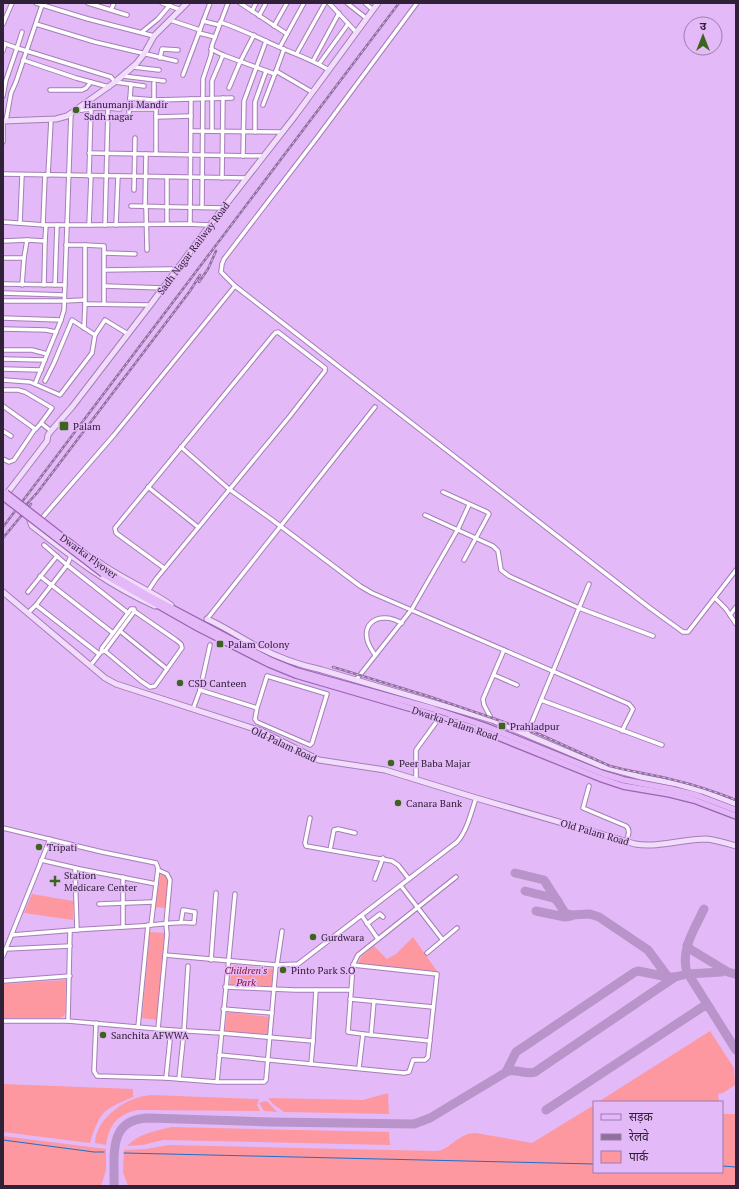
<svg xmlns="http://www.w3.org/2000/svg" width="739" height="1189" viewBox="0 0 739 1189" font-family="'PT Serif','Noto Sans Devanagari',serif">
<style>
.green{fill:#fd98a1}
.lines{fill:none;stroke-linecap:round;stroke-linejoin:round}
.stream{stroke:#1b70cd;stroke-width:1}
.taxiway{stroke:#b994ca;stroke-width:9}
.street-casing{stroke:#a57db8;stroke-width:5.5}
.secondary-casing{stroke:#a57db8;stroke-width:7}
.primary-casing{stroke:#9964b2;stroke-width:8}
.street{stroke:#fff;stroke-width:3.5}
.secondary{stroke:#f2dcfc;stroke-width:5}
.primary{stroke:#e4b8f8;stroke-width:5.5}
.rail-casing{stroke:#8e709c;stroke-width:2.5}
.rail{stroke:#e4b9f8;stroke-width:1;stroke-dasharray:3;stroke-linecap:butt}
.primary-bridge-casing{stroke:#9964b2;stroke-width:8;stroke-linecap:butt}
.primary-bridge{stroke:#e4b8f8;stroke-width:5.5}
.poi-dot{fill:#3c641f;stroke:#e4b9f8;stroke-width:1.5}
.labels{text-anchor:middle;stroke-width:3;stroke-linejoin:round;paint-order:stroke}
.poi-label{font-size:10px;fill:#302038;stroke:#e4b9f8;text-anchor:start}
.street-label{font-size:10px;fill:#302038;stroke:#e4b9f8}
.park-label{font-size:10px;font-style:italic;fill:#8d1231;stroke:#e4b9f8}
</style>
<rect width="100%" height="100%" fill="#e4b9f8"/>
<!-- green -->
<g class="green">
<polygon points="161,872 169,878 166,908 155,907"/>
<polygon points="32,894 73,901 73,920 24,913"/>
<polygon points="150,932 166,933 157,1020 142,1018"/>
<polygon points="413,937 439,974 358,964 361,957 374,946 387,959 396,954"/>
<polygon points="234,965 275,969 273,989 230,985 232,967"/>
<polygon points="66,980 65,1013 64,1016 60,1018 3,1018 3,984"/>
<polygon points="227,1012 270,1017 268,1036 225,1031"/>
<polygon points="710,1031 734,1068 735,1085 723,1093 718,1094 719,1102 598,1102"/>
<path d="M3 1084 133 1089V1097C103 1110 100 1111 90 1143L3 1132Z"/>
<polygon points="388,1093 389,1114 284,1112 273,1104 268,1098 363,1100"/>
<path d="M152 1095 259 1099 257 1105 260 1111 137 1110C117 1115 109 1125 106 1145L95 1143C96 1117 128 1096 152 1095Z"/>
<polygon points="266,1101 268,1102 277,1112 264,1111 259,1103"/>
<path d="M594 1105V1172H722V1114H736V1186H128L123 1172 124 1150 146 1149 169 1145 436 1151C451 1150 457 1133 476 1133L532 1143Z"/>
<path d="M171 1127 389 1132 390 1145 163 1140 143 1145 127 1146C138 1134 155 1131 171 1127Z"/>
<polygon points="3,1136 106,1149 106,1170 101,1186 3,1186"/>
</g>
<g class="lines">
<!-- stream -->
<g class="stream">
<polyline points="3,1140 94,1152 104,1152"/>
<polyline points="124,1153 594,1164"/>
<polyline points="722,1166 736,1167"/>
</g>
<!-- taxiway -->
<g class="taxiway">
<polyline points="515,873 544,880 565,913 572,915 590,914 599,917 648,950 668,977 675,977"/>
<polyline points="525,891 553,898 558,901"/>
<path d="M704 909C695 928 680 950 687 972L736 1050"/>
<polyline points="536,911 565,917 571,916"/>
<polyline points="687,945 690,949 728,972 735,974"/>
<polyline points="506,1072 516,1052 635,972 638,971 668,977"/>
<polyline points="546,1110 704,1006 709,1007"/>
<path d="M114 1186C115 1155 107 1118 150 1118L271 1122 414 1124 430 1118 508 1071C517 1069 527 1075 535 1072L675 977 687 974 722 972"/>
</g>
<defs>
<g id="street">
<polyline points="36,3 88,19 154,36"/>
<polyline points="88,3 127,15"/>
<polyline points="162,3 181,10"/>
<polyline points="240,3 287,34 304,3"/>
<polyline points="329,3 356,32"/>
<polyline points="347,3 366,18"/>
<polyline points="365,3 373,10"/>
<polyline points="417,3 319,135 224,259 222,264 221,272 235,286 650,608 683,632 688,632 736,570"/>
<polyline points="111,10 114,3"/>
<polyline points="252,11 256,3"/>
<polyline points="259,16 266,3"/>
<polyline points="170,20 200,30"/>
<polyline points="203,21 219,25"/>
<path d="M220 22C241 29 261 39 281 48 298 55 312 60 329 70"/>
<polyline points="3,24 12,3"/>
<polyline points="36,24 95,42 176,61"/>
<polyline points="274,26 287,3"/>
<polyline points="142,32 158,19 170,5"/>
<polyline points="199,33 215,37"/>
<polyline points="3,43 17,48 22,32"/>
<polyline points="280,47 287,34"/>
<polyline points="211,49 223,55"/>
<polyline points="3,51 5,44"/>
<polyline points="297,53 325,3"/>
<polyline points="160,58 162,49 178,50"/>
<polyline points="23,60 76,78 109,87"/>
<polyline points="313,61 339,13"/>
<polyline points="319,64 348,24"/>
<polyline points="133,67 159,70"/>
<polyline points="276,71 284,49"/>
<polyline points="183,75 210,3"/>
<polyline points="123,76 164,81"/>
<polyline points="154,83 154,100"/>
<polyline points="229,88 240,62 254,35"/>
<polyline points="50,90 82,90 86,88 91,82"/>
<polyline points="3,96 6,80 17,48 111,77 115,82 144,86"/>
<polyline points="130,98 154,100 232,98"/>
<polyline points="263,105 276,71 312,92"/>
<polyline points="108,108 120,109"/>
<polyline points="129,109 156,109 156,154"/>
<polyline points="75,111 96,108 108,108 105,225"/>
<polyline points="129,113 131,84"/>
<polyline points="156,117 191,116"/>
<polyline points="6,121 11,93 16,82 42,5"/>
<polyline points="191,131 281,132"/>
<polyline points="212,131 212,81 223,55 275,74"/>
<polyline points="255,132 255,102 266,71"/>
<polyline points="3,142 3,121"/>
<polyline points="89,153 263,156"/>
<polyline points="243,156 244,101 266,41"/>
<polyline points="3,174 246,178"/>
<polyline points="48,175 51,120"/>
<polyline points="89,176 91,109"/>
<polyline points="167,177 167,224"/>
<polyline points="222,178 223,98"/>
<polyline points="134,190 135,138"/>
<polyline points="131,206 223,208"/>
<polyline points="145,207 146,154"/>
<polyline points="146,207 147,250"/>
<polyline points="202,207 203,79 211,55 212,45 228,3"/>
<polyline points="3,222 45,225"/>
<polyline points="20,223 22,175"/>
<polyline points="190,224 191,99"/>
<polyline points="43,225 45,175"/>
<polyline points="89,225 186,224 210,225"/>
<polyline points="116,225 118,176"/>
<polyline points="3,241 27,240 45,241 44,285"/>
<polyline points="45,241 46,225 89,225 91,176"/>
<polyline points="66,245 85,245 85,303"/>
<polyline points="85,245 104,246 104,304"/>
<polyline points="105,253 135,254"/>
<polyline points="3,258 24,258 22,285"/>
<polyline points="24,258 27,240"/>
<polyline points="105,270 171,269 176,270"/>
<polyline points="3,284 65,285"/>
<polyline points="55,285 57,225"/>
<polyline points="105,286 163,288"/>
<polyline points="3,293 64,295"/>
<polyline points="3,301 64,301 84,300"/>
<polyline points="3,318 61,320"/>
<polyline points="84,328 85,304 151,305"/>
<polyline points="3,329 46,330 56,332"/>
<polyline points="3,350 32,350 47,354"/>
<polyline points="3,359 45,360"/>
<polyline points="3,369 41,370"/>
<polyline points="3,380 30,382 60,395 92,353 95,335"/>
<polyline points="45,381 54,363 72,320 95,335 105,320 128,334"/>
<polyline points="35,384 61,320 64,310 71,113"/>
<polyline points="3,390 18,390 25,392 52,408 41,423"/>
<polyline points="3,406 35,429"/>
<polyline points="3,431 11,436"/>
<polyline points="181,447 229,489 271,519 360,586 372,593 629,704 633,709 622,731"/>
<polyline points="3,459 9,462 14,460 35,429 36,429 41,423 51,431"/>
<polyline points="148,487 198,527"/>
<polyline points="443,492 487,512 489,514 464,560"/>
<polyline points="425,515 493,546 498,551 501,570 509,576 579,608 653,636"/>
<polyline points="42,518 114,435 235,286"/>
<polyline points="44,545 67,565 71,556"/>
<polyline points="40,576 113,633"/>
<polyline points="148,591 156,579 290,416 325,371 325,368 278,332 275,333 115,528 116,533 164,568"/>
<polyline points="28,592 57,556"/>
<polyline points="715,598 726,609 736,624"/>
<polyline points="28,613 36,605"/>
<polyline points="730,615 736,607"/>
<polyline points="207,619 375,407"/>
<polyline points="120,631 167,669"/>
<polyline points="105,651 141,681 150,687 155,686 182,648 181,644 176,640 134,611"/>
<polyline points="99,654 36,605 67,565 128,613"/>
<path d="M375 655C372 650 368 645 367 639 364 625 374 617 387 618 392 618 397 621 402 623"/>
<polyline points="90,666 101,652 102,648 131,609 134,609 134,612 105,651 101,652"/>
<polyline points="494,675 517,685"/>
<polyline points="356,680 412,609 458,529 469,505"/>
<polyline points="200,690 257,708 267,676 327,694 312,743 310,745 257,722 255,719 257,708"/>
<polyline points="541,700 662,745"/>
<polyline points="193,709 200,690 210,645"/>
<polyline points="492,720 484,705 483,699 504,650"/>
<polyline points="527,734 589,584"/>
<polyline points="416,780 416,750 440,717"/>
<path d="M589 786 583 808 626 826C631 830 628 836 626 842"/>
<polyline points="310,818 305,843 306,846 392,861 398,865 409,879"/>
<polyline points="3,828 102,852 156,863 158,868 151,925"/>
<polyline points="330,850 334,830 338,829 355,833"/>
<polyline points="41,860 80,869 156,884"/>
<polyline points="75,868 77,930"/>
<polyline points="123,877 123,927"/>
<polyline points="375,879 383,858"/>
<polyline points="401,886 442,939"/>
<polyline points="99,904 153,902"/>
<polyline points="362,916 378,939"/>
<polyline points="367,924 380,914 383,917"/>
<path d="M12 935C55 931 98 928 141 926 159 925 176 921 194 923L195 912 183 910 181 922"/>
<polyline points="6,949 70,946"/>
<polyline points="427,953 457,928"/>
<path d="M165 955 277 965 298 964 457 842C467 831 471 813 476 798"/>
<polyline points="3,956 50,839"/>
<polyline points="211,960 216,893"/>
<polyline points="277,965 282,931"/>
<polyline points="3,981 70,976"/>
<polyline points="225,987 295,990 351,990"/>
<polyline points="350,999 433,1007"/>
<polyline points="223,1009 272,1013"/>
<polyline points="3,1021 68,1021 171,1030 166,1078 217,1082 235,894"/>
<polyline points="68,1021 70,931"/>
<polyline points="96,1023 94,1071 97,1076 166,1078"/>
<polyline points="138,1027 148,925"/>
<polyline points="158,1029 167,934 166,924 170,880 167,874 158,870"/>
<polyline points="171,1030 221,1033 313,1041 311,1064"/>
<polyline points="371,1035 374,1001"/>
<polyline points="313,1041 316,990"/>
<polyline points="430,1041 363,1034 348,1032 353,965 358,955 456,877"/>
<polyline points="219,1055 404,1073 409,1072 413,1060 425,1060 428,1057 437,974 353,965"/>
<polyline points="359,1068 363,1034"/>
<polyline points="179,1079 184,1031 188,966"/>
<polyline points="217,1082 264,1082 266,1080 276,965"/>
</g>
<g id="secondary">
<polyline points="3,121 56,119 67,116 115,82 136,64 144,54 154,36 187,3"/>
<polyline points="5,496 47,441 48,435 51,431 72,407 151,304 210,225 295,116 378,3"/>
<path d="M33 517 30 521 32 526C72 557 108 585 155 606"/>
<path d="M96 560C119 578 147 588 171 605"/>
<path d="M3 592 105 678 116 684 261 731 319 760 385 770 476 798 635 844C659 848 682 839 706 839 716 840 726 843 736 846"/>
<path d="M207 619C225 627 241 638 258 647 279 658 299 665 322 670L492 720 601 766 641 777 677 784 702 791 736 804"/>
</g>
<g id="primary">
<polyline points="105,570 151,597 270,660 297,671 434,709 485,726 604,774 624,780 671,789 696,795 736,810"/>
<polyline points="103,574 198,628 269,664 296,675 433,715 483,731 602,779 623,786 670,794 694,800 736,816"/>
</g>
</defs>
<!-- street casing -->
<use href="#street" class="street-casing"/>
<!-- secondary casing -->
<use href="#secondary" class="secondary-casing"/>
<!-- primary casing -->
<use href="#primary" class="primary-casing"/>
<!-- street -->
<use href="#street" class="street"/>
<!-- secondary -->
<use href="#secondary" class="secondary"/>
<!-- primary -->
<use href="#primary" class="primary"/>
<defs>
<g id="rail">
<polyline points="199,282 208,269 216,251"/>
<polyline points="25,506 37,493 190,291 200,275"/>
<polyline points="3,527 399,3"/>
<polyline points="3,538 31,504"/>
<path d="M333 667 431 697 539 734 610 766C631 772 653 774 674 780 695 785 716 792 736 800"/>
</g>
</defs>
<!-- rail casing -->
<use href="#rail" class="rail-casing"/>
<!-- rail -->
<use href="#rail" class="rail"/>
<defs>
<g id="primary-bridge">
<polyline points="6,493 105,570"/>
<polyline points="3,497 103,574"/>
</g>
</defs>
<!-- primary-bridge casing -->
<use href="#primary-bridge" class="primary-bridge-casing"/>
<!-- primary-bridge -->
<use href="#primary-bridge" class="primary-bridge"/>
</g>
<!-- markers -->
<g class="poi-dot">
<circle cx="76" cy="110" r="4"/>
<rect x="59" y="421" width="10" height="10" rx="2"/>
<rect x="216" y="640" width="8" height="8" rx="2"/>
<circle cx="180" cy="683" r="4"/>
<rect x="498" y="722" width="8" height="8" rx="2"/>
<circle cx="391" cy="763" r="4"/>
<circle cx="398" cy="803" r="4"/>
<circle cx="39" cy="847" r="4"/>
<path d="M53 875h4v4h4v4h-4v4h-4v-4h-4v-4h4z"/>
<circle cx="313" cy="937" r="4"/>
<circle cx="283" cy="970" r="4"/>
<circle cx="103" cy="1035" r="4"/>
</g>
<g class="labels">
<!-- poi labels -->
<g class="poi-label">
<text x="84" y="108">Hanumanji Mandir<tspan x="84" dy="12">Sadh nagar</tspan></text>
<text x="73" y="430">Palam</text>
<text x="228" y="648">Palam Colony</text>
<text x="188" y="687">CSD Canteen</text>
<text x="510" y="730">Prahladpur</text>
<text x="399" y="767">Peer Baba Majar</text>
<text x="406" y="807">Canara Bank</text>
<text x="47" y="851">Tripati</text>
<text x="64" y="879">Station<tspan x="64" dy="12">Medicare Center</tspan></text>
<text x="321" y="941">Gurdwara</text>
<text x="291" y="974">Pinto Park S.O</text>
<text x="111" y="1039">Sanchita AFWWA</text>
</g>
<!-- street labels -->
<g class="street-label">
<text transform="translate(193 248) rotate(-53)" y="4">Sadh Nagar Railway Road</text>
<text transform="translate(89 556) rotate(36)" y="4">Dwarka Flyover</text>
<text transform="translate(455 723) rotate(18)" y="4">Dwarka-Palam Road</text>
<text transform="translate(284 744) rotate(25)" y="4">Old Palam Road</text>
<text transform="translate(595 832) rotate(16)" y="4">Old Palam Road</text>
</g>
<!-- park labels -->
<g class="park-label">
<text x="246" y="974">Children's<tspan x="246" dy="12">Park</tspan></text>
</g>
</g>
<!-- border -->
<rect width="739" height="1189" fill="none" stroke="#302038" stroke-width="8"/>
<!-- legend -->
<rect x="593" y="1101" width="130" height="72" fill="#e4b9f8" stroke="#9c7cab"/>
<rect x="601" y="1114" width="20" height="6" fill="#e4b8f8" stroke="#9c7cab"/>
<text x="629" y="1121" font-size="12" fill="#302038">सड़क</text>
<rect x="601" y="1134" width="20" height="6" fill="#8e709c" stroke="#9c7cab"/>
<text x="629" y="1141" font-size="12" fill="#302038">रेलवे</text>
<rect x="601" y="1151" width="20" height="12" fill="#fd98a1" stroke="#9c7cab"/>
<text x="629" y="1161" font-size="12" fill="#302038">पार्क</text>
<!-- north arrow -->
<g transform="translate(703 36)"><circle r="19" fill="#e4b9f8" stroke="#9c7cab"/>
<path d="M0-3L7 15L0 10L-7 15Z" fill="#3c641f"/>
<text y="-6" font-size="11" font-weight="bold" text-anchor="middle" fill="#302038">उ</text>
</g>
</svg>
